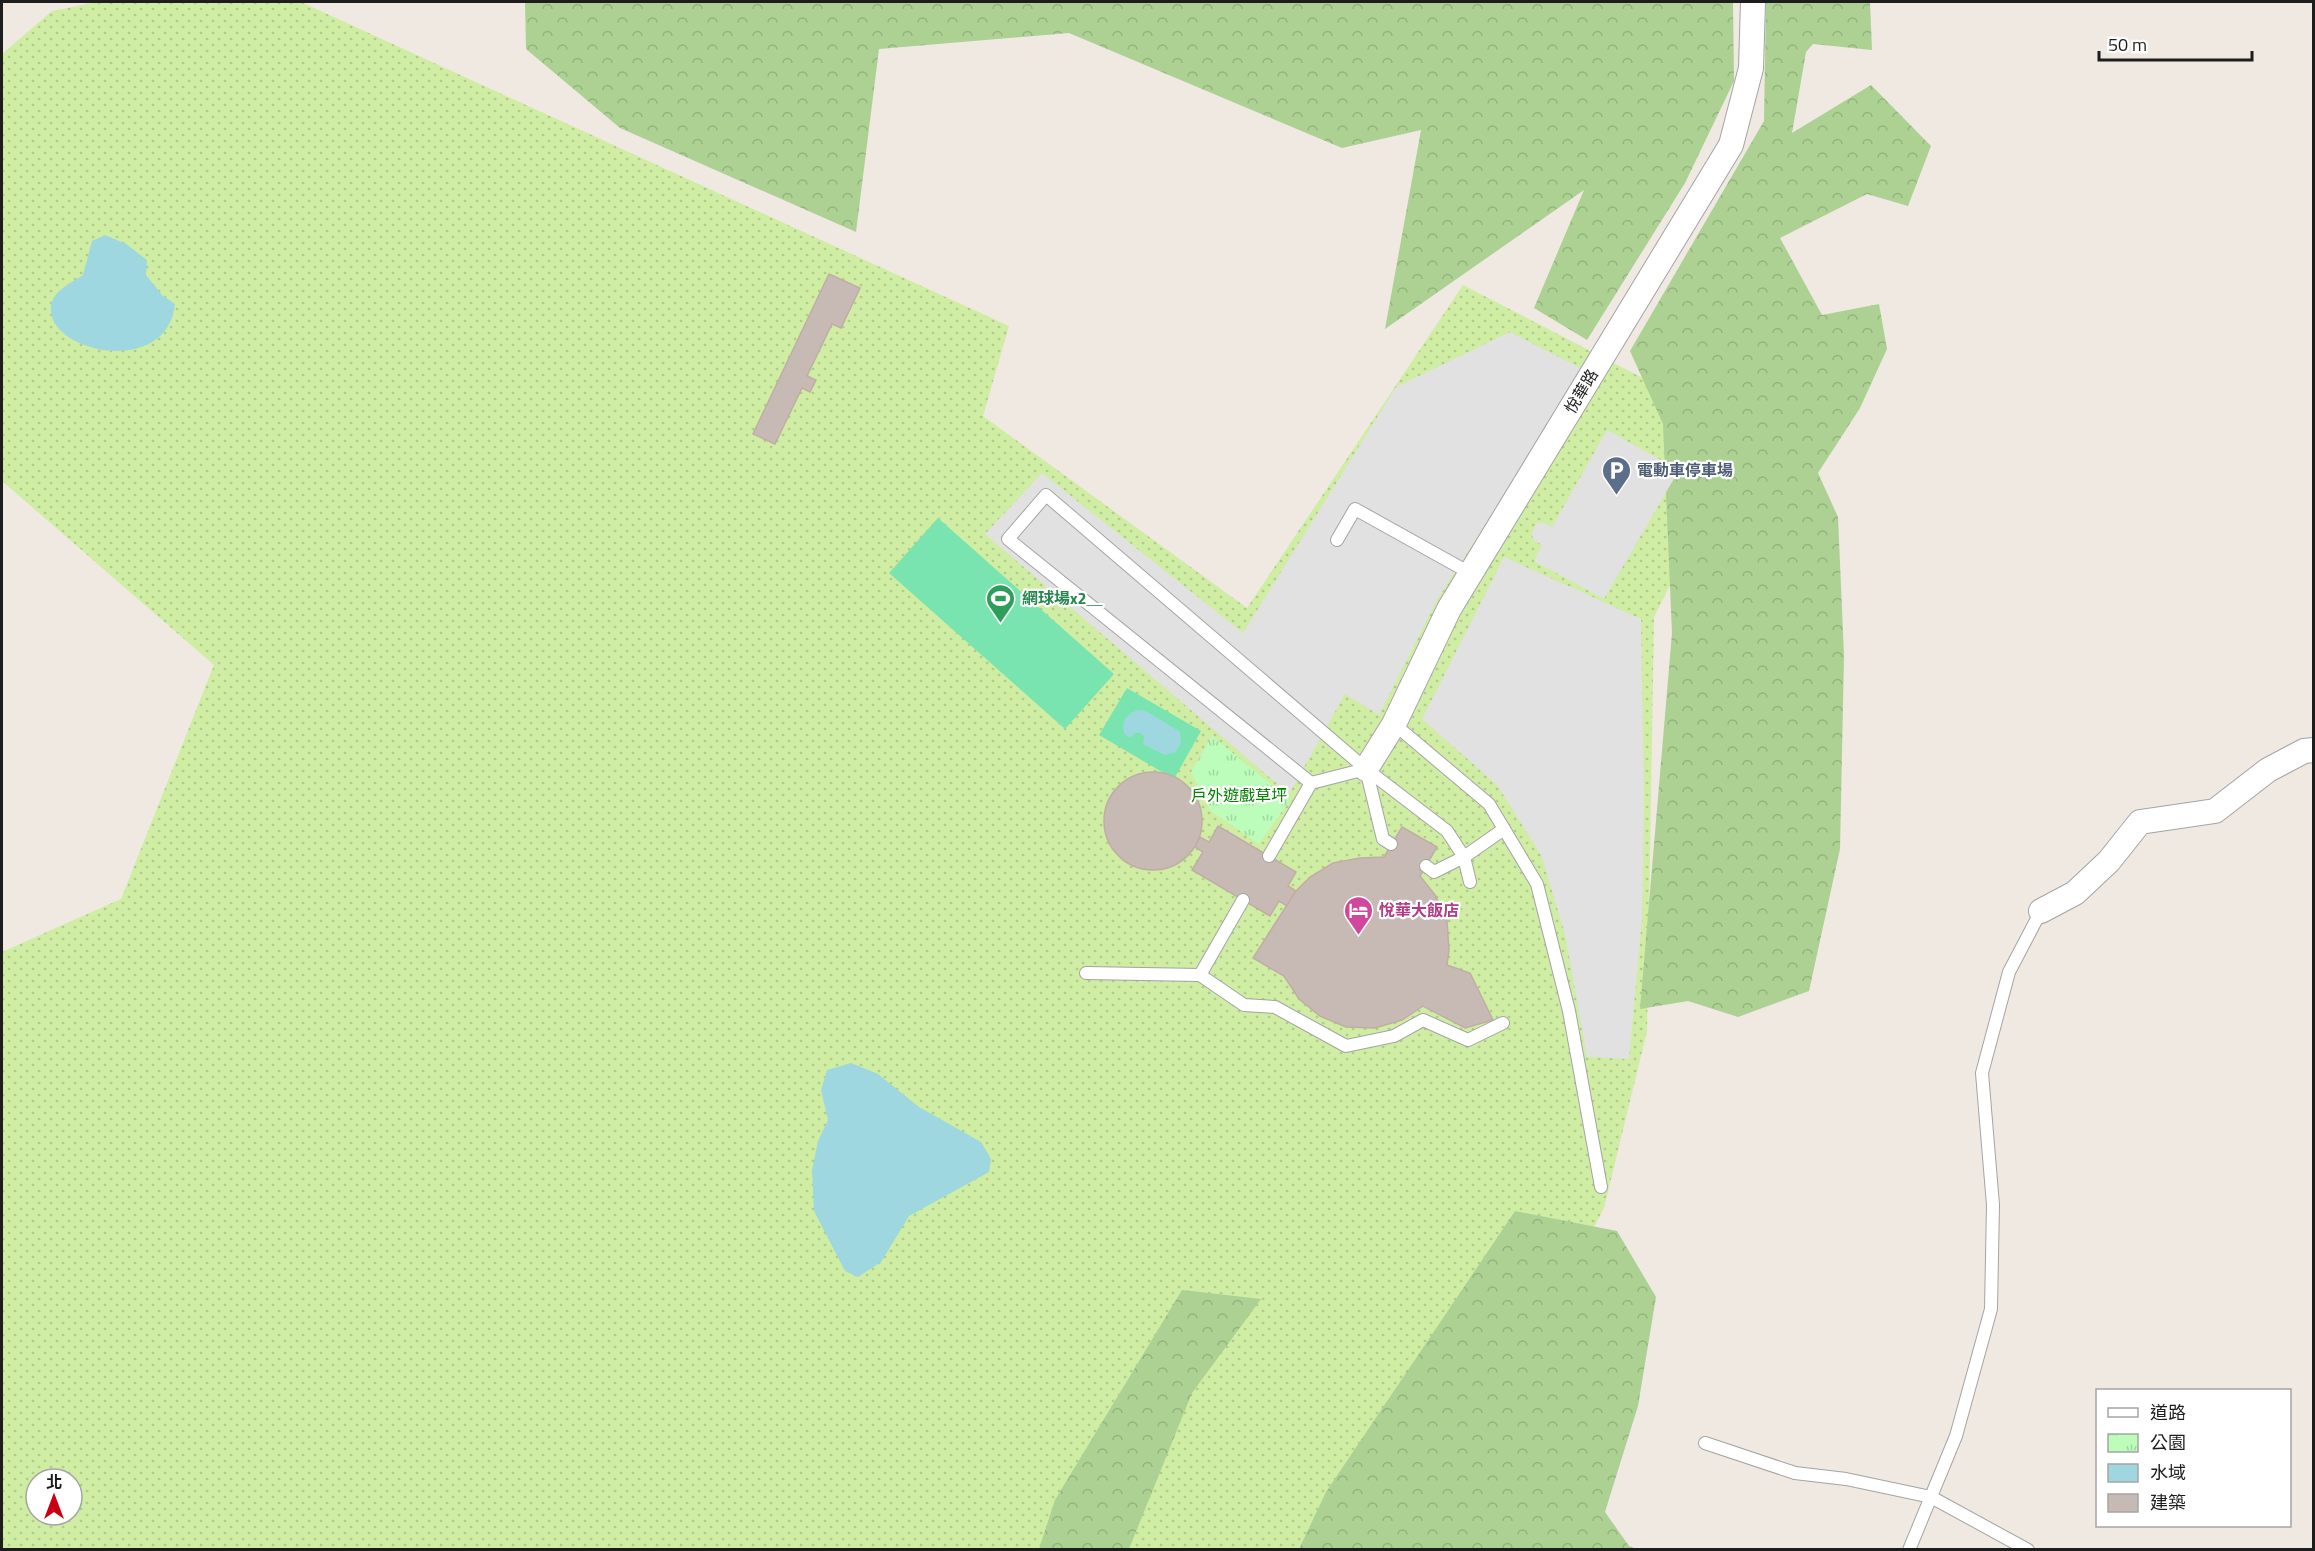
<svg xmlns="http://www.w3.org/2000/svg" width="2315" height="1551" viewBox="0 0 2315 1551" font-family="'Titillium Web','Noto Sans TC',sans-serif">
<style>
.grass{fill:url(#grass-dots);fill-rule:evenodd}
.forest{fill:url(#forest-crowns)}
.park{fill:url(#park-tufts)}
.pitch{fill:#7ae4b0}
.parking{fill:#e1e1e1}
.water{fill:#9fd7e0}
.building{fill:#c7bab5;stroke:#c1ada3;stroke-width:1.5}
.lines{fill:none;stroke-linecap:round;stroke-linejoin:round}
.lane-casing{stroke:#a4a4a4;stroke-width:14}
.street-casing{stroke:#a4a4a4;stroke-width:26}
.lane{stroke:#fff;stroke-width:12}
.street{stroke:#fff;stroke-width:24}
.labels{text-anchor:middle;stroke-width:4.5;stroke-linejoin:round;paint-order:stroke}
.street-label{font-size:16px;fill:#1d1d1d;stroke:#fff}
.service-label{font-size:16px;font-weight:bold;fill:#4e5e75;stroke:#fff;text-anchor:start}
.leisure-label{font-size:16px;font-weight:bold;fill:#27864d;stroke:#fff;text-anchor:start}
.park-label{font-size:16px;fill:#068104;stroke:#fff}
.hotel-label{font-size:16px;font-weight:bold;fill:#b23c85;stroke:#fff;text-anchor:start}
</style>
<defs>
<pattern id="grass-dots" width="8" height="8" patternUnits="userSpaceOnUse" patternTransform="scale(1.5)"><rect width="8" height="8" fill="#cfeda3"/><path d="M2 2h.1M6 6h.1" fill="none" stroke="#b1cb8c" stroke-width="1.8" stroke-linecap="round"/></pattern>
<pattern id="forest-crowns" width="20" height="18" patternUnits="userSpaceOnUse" patternTransform="scale(1.5)"><rect width="20" height="18" fill="#acd193"/><path d="M2 6a3 3 0 1 1 6 0M12 15a3 3 0 1 1 6 0" fill="none" stroke="#94b37e"/></pattern>
<pattern id="park-tufts" width="24" height="20" patternUnits="userSpaceOnUse" patternTransform="scale(1.5)"><rect width="24" height="20" fill="#bcfdbb"/><path d="M3 7l-1-3M5 7V3M7 7l1-3M15 17l-1-3M17 17v-4M19 17l1-3" fill="none" stroke="#a1d8a0"/></pattern>
</defs>
<rect width="100%" height="100%" fill="#efe9e2"/>
<!-- grass -->
<path class="grass" d="M97 2H301L1009 326 983 416 1247 608 1463 285 1747 432 1654 617 1647 1031 1604 1208 1427 1549H2V952L121 899 214 665 2 481V54L52 11ZM36 1479H72V1515H36Z"/>
<!-- forest -->
<g class="forest">
<polygon points="525,2 1733,2 1734,81 1685,183 1587,340 1534,308 1584,190 1385,329 1421,130 1342,148 1069,33 879,49 856,232 620,128 526,49"/>
<polygon points="1766,2 1870,2 1872,50 1813,44 1806,52 1792,133 1871,85 1931,146 1908,206 1867,194 1780,238 1822,315 1879,304 1887,349 1860,408 1818,473 1838,517 1844,656 1840,849 1809,991 1738,1017 1688,1001 1640,1009 1672,633 1663,424 1630,351 1764,121"/>
<polygon points="1515,1211 1617,1231 1656,1297 1638,1406 1605,1512 1629,1546 1636,1549 1299,1549 1326,1492"/>
<polygon points="1182,1290 1261,1299 1192,1393 1129,1549 1039,1549 1055,1500"/>
</g>
<!-- park -->
<polygon class="park" points="1212,736 1290,800 1259,844 1211,811 1191,772"/>
<!-- pitch -->
<g class="pitch">
<polygon points="938,518 1114,674 1065,729 889,573"/>
<polygon points="1127,688 1201,731 1174,779 1099,735"/>
</g>
<!-- parking -->
<g class="parking">
<polygon points="1510,332 1584,370 1437,600 1379,715 1345,694 1289,794 985,534 1042,473 1243,633 1396,387"/>
<polygon points="1607,430 1679,470 1604,599 1534,561 1542,545 1533,540 1532,532 1537,523 1545,523 1552,527"/>
<polygon points="1504,557 1641,619 1644,798 1642,919 1629,1059 1587,1057 1565,934 1541,855 1497,785 1422,719"/>
</g>
<!-- water -->
<g class="water">
<path d="M105 235 126 244 147 260 146 275 162 295 175 304C167 379 46 352 51 307 52 291 71 283 83 275L92 241Z"/>
<path d="M1138 710 1146 711 1180 732 1181 743 1176 752 1165 755 1143 744 1144 737 1141 733H1135L1130 738 1124 733C1121 722 1127 713 1138 710Z"/>
<polygon points="851,1063 878,1074 919,1107 981,1142 991,1159 989,1172 909,1216 881,1262 858,1277 845,1271 814,1211 812,1170 818,1141 828,1120 821,1090 827,1070"/>
</g>
<!-- building -->
<g class="building">
<polygon points="829,274 860,288 841,328 832,324 807,376 816,380 810,392 802,388 775,444 753,434"/>
<circle cx="1153" cy="821" r="49"/>
<polygon points="1218,826 1296,872 1288,886 1296,891 1287,906 1279,901 1270,916 1192,870 1203,852 1195,847 1200,837 1209,842"/>
<polygon points="1402,827 1437,847 1420,876 1435,895 1447,921 1449,950 1447,965 1470,973 1493,1020 1465,1028 1423,1006 1402,1020 1375,1028 1346,1027 1320,1016 1299,999 1284,976 1253,958 1296,891 1310,877 1333,863 1360,858 1384,857"/>
</g>
<g class="lines">
<defs>
<g id="lane">
<polyline points="1337,540 1355,509 1470,573"/>
<polyline points="1394,724 1489,804 1537,884 1569,1011 1601,1187"/>
<polyline points="1311,783 1008,539 1046,495 1366,769 1383,839 1391,844"/>
<polyline points="1269,856 1311,783 1366,769 1447,831 1464,857 1470,882"/>
<polyline points="1426,866 1434,872 1464,857 1504,829"/>
<polyline points="1243,900 1200,975 1244,1005 1275,1007 1346,1046 1394,1036 1423,1020 1468,1040 1503,1023"/>
<polyline points="1086,973 1200,975"/>
<polyline points="1705,1443 1795,1473 1846,1479 1931,1497 2028,1550"/>
<polyline points="1909,1550 1956,1436 1991,1309 1993,1205 1982,1073 2009,972 2041,911"/>
</g>
<g id="street">
<polyline points="1366,769 1394,724 1449,609 1731,145 1751,68 1753,2"/>
<polyline points="2041,911 2075,893 2109,861 2140,822 2215,811 2268,770 2304,751 2314,750"/>
</g>
</defs>
<!-- lane casing -->
<use href="#lane" class="lane-casing"/>
<!-- street casing -->
<use href="#street" class="street-casing"/>
<!-- lane -->
<use href="#lane" class="lane"/>
<!-- street -->
<use href="#street" class="street"/>
</g>
<!-- icons -->
<defs>
<symbol id="parking-pin" viewBox="-11 -11 22 30"><path d="M0 17L-7.5 6A9.5 9.5 0 1 1 7.5 6Z" fill="#5c6f8a" stroke="#fff"/><path d="M-3.5-5.5H1a3.5 3.5 0 0 1 0 7H-1V5.5H-3.5ZM-1-3.4V-.6H.8a1.4 1.4 0 0 0 0-2.8Z" fill="#fff"/></symbol>
<symbol id="stadium-pin" viewBox="-11 -11 22 30"><path d="M0 17L-7.5 6A9.5 9.5 0 1 1 7.5 6Z" fill="#2e9e5b" stroke="#fff"/><path d="M0-5a6.5 5 0 1 0 0 10a6.5 5 0 1 0 0-10ZM-3.5-1.8h7v3.6h-7Z" fill="#fff"/></symbol>
<symbol id="hotel-pin" viewBox="-11 -11 22 30"><path d="M0 17L-7.5 6A9.5 9.5 0 1 1 7.5 6Z" fill="#d1479c" stroke="#fff"/><path d="M-6-4.5h1.5V1H6V5H4.5V3h-9V5H-6ZM-4 0a1.8 1.8 0 1 1 3.6 0ZM.5 0V-2.5h3Q6-2.5 6 0Z" fill="#fff"/></symbol>
</defs>
<g fill-rule="evenodd">
<use href="#parking-pin" x="1600" y="454" width="33" height="45"/>
<use href="#stadium-pin" x="984" y="582" width="33" height="45"/>
<use href="#hotel-pin" x="1342" y="894" width="33" height="45"/>
</g>
<g class="labels">
<!-- street labels -->
<g class="street-label">
<text transform="translate(1581 391) rotate(-59)" y="6">悅華路</text>
</g>
<!-- service labels -->
<g class="service-label">
<text x="1637" y="476">電動車停車場</text>
</g>
<!-- leisure labels -->
<g class="leisure-label">
<text x="1022" y="604">網球場x2＿</text>
</g>
<!-- park labels -->
<g class="park-label">
<text x="1239" y="801">戶外遊戲草坪</text>
</g>
<!-- hotel labels -->
<g class="hotel-label">
<text x="1379" y="916">悅華大飯店</text>
</g>
</g>
<!-- border -->
<rect width="2315" height="1551" fill="none" stroke="#1d1d1d" stroke-width="6"/>
<!-- legend -->
<rect x="2096" y="1389" width="195" height="138" fill="#ffffff" stroke="#a5a5a5" stroke-width="1.5"/>
<rect x="2108" y="1408" width="30" height="9" fill="#ffffff" stroke="#a5a5a5" stroke-width="1.5"/>
<text x="2150" y="1419" font-size="18" fill="#1d1d1d">道路</text>
<rect x="2108" y="1434" width="30" height="18" fill="url(#park-tufts)" stroke="#a5a5a5" stroke-width="1.5"/>
<text x="2150" y="1449" font-size="18" fill="#1d1d1d">公園</text>
<rect x="2108" y="1464" width="30" height="18" fill="#9fd7e0" stroke="#a5a5a5" stroke-width="1.5"/>
<text x="2150" y="1479" font-size="18" fill="#1d1d1d">水域</text>
<rect x="2108" y="1494" width="30" height="18" fill="#c7bab5" stroke="#a5a5a5" stroke-width="1.5"/>
<text x="2150" y="1509" font-size="18" fill="#1d1d1d">建築</text>
<!-- north arrow -->
<g transform="translate(54 1497)"><circle r="28" fill="#ffffff" stroke="#a5a5a5" stroke-width="1.5"/>
<path d="M0-4.5L10 22L0 15L-10 22Z" fill="#c90014"/>
<text y="-9" font-size="16" font-weight="bold" text-anchor="middle" fill="#1d1d1d">北</text>
</g>
<!-- scale -->
<path d="M2099 51v9h153v-9" fill="none" stroke="#1d1d1d" stroke-width="3"/>
<text x="2108" y="51" font-size="18" fill="#1d1d1d" stroke="#ffffff" stroke-width="4.5" paint-order="stroke">50 m</text>
</svg>
